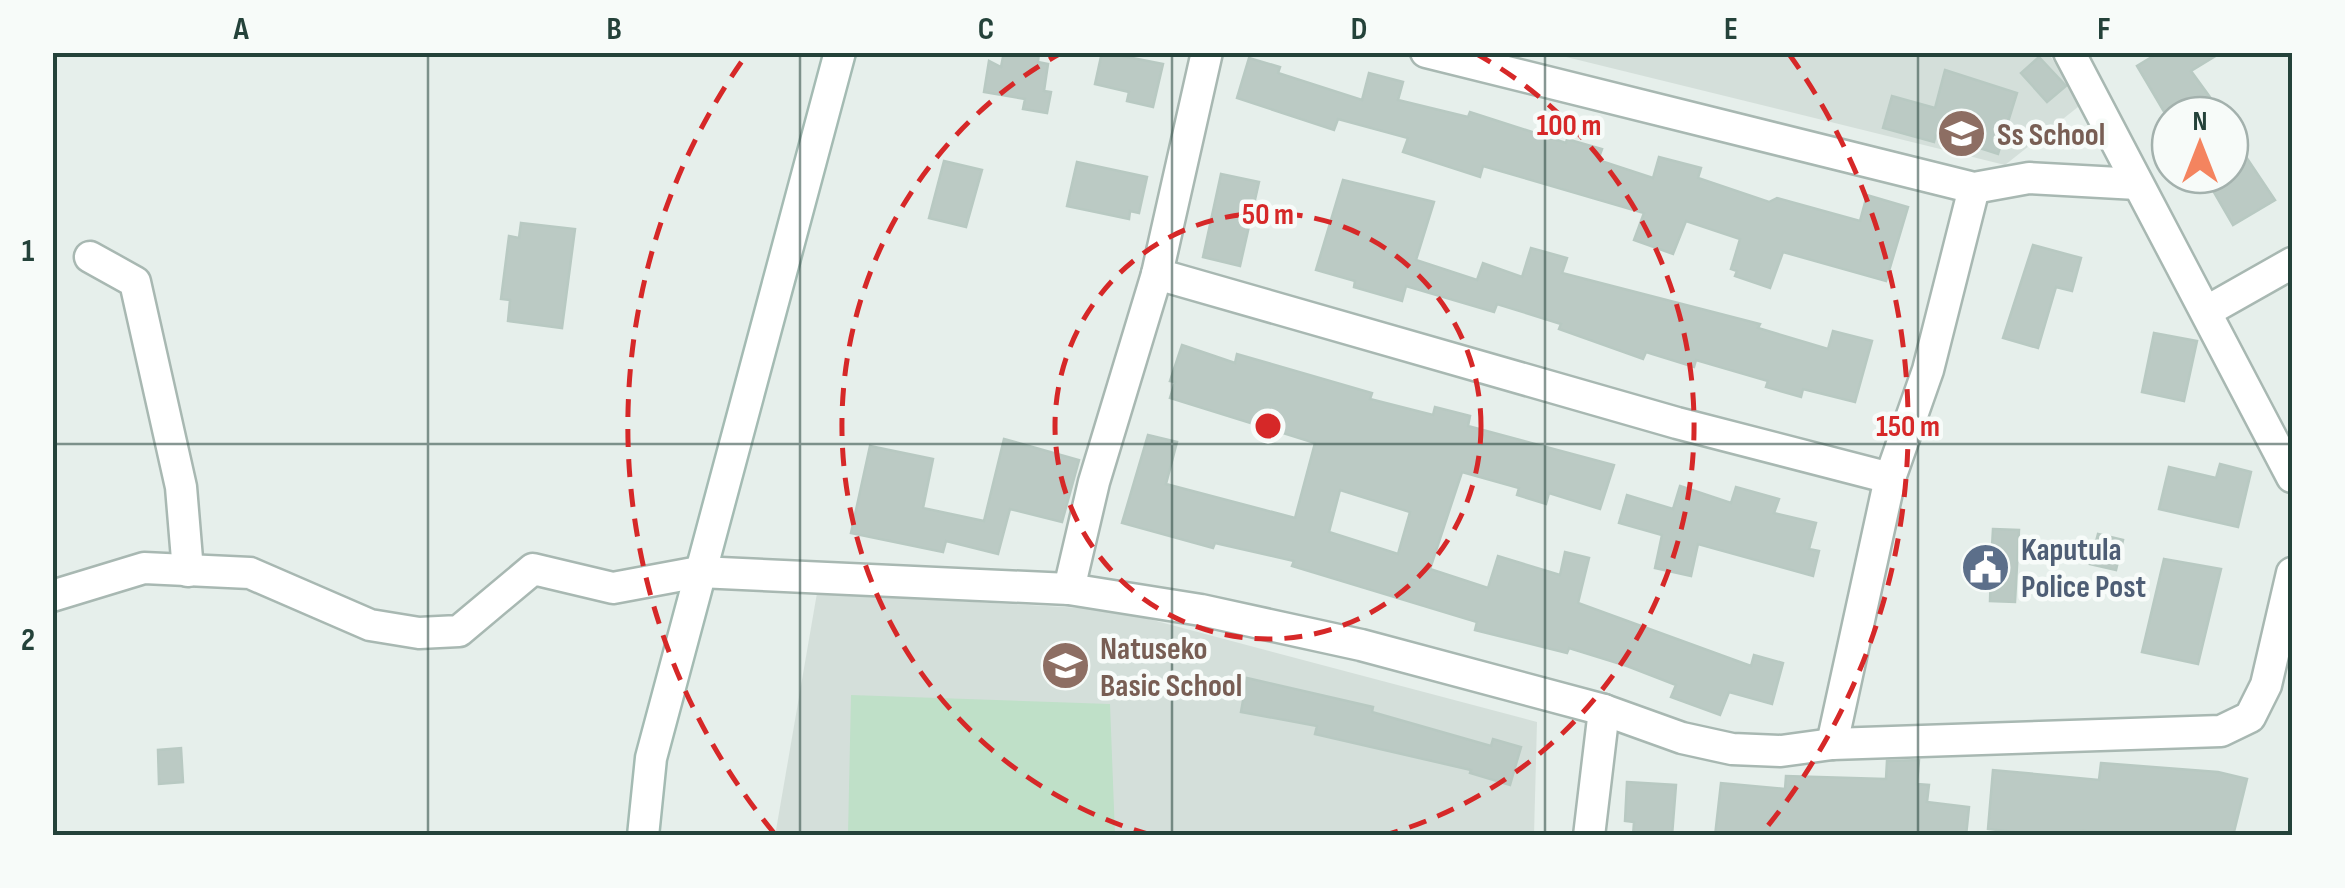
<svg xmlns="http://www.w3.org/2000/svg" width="2345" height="888" viewBox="0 0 2345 888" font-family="'Sofia Sans Condensed',sans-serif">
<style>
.built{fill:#d4dfda}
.green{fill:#bfe0c8}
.building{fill:#bbcac4;stroke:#b8c9c2;stroke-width:2.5;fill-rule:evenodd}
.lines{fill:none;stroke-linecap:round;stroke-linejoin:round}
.street-casing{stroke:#a8b8b2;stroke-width:35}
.secondary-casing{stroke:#a4bbb3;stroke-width:35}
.street{stroke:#fff;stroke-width:30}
.secondary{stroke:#fff;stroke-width:30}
.grid{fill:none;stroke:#24423a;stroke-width:2.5;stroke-opacity:0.55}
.ring{fill:none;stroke:#d62828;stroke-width:5;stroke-dasharray:18 12}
.labels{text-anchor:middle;stroke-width:9;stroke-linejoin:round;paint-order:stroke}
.education-label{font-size:32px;font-weight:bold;fill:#785e54;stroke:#f7fbf9;text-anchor:start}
.service-label{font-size:32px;font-weight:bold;fill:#4e5e75;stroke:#f7fbf9;text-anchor:start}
.centre{fill:#d62828;stroke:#f7fbf9;stroke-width:5}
.ring-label{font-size:30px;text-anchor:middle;font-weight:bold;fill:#d62828;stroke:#f7fbf9;stroke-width:9;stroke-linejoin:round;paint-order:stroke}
.neatline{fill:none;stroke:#24423a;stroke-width:4}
.grid-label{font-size:32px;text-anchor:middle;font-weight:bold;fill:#24423a}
</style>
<rect width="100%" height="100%" fill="#e6efeb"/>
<!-- built -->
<g class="built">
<polygon points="1550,53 2048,53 2083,103 2005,165"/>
<polygon points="817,593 1115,610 1537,722 1534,835 775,836"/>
</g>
<!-- green -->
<polygon class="green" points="851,695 1110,704 1115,835 848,835"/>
<!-- building -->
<g class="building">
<polygon points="1004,52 1039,52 1038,62 1048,64 1044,91 1051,92 1047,113 1023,109 1025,99 984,92 989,61 1001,67"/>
<polygon points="1102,52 1163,64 1153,107 1127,101 1129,92 1095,84"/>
<polygon points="2160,52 2222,52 2191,71 2223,115 2166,115 2137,66"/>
<polygon points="2039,57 2066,86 2047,102 2021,73"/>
<polygon points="1249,58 1280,67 1278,73 1362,100 1369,73 1403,82 1398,100 1468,117 1470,112 1566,143 1567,139 1602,149 1598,160 1653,178 1659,157 1701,168 1698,178 1769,202 1777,198 1860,221 1867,195 1908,207 1886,281 1783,252 1770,288 1735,276 1737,271 1731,269 1740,239 1686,221 1673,254 1634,240 1644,213 1483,166 1480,177 1403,152 1408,138 1338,119 1334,130 1237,98"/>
<polygon points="1945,70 2017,93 1998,154 1936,134 1934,142 1883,128 1892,96 1935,108"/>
<polygon points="2230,133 2275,200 2233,225 2204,175 2230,175"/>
<polygon points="944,161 982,170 966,227 929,218"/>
<polygon points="1077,162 1147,177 1139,213 1130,211 1129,219 1067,206"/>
<polygon points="1221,174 1259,182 1240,266 1203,257"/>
<polygon points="1343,180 1434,202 1416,260 1477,280 1483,263 1522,277 1531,248 1567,258 1562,273 1760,324 1758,328 1828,349 1833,331 1872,341 1855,402 1803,389 1801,397 1766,387 1768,381 1696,360 1694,367 1646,352 1643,359 1559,329 1561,324 1497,304 1494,312 1406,286 1402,301 1354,287 1355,281 1316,270"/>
<polygon points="521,223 575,229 562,328 508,321 510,300 501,299 509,236 519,238"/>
<polygon points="2033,245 2081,258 2072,291 2056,287 2038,348 2003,338"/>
<polygon points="2154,333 2197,341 2184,401 2142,392"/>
<path d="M1182 345 1235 363 1237 354 1372 393 1370 399 1433 415 1435 407 1470 416 1468 426 1614 465 1600 509 1549 493 1546 504 1517 495 1519 488 1462 472 1430 569 1488 588 1498 556 1560 575 1565 552 1589 558 1578 603 1751 666 1754 655 1783 663 1772 704 1729 692 1720 715 1671 697 1676 685 1627 666 1569 648 1567 653 1475 630 1477 622 1292 566 1294 561 1215 543 1213 548 1122 523 1148 435 1177 442 1166 484 1295 518 1315 443 1170 398 1175 382 1170 381ZM1340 490 1410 512 1398 554 1329 532Z"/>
<polygon points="1004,439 1079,460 1062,522 1010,509 998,554 946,541 943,552 851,533 870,446 933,459 923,508 984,521"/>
<polygon points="2220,464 2251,472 2238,527 2159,509 2169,467 2216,478"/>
<polygon points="1680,486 1731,503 1736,487 1779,499 1774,513 1816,523 1809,549 1819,551 1813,576 1698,544 1691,576 1655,568 1662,535 1619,523 1627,495 1673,509"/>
<polygon points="1993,529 2019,530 2015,602 1990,601 1991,571 1975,570 1976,546 1992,547"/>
<polygon points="2098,534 2123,540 2116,570 2090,564"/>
<polygon points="2164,559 2221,569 2198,664 2142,652"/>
<polygon points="1247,678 1373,707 1372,712 1491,746 1493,739 1521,747 1510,785 1470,773 1471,770 1315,734 1317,726 1241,712"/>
<polygon points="181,748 183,782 159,784 158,750"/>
<polygon points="1919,760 1917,784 1929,785 1927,802 1969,807 1966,836 1715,836 1721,783 1785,789 1786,776 1886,779 1887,761"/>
<polygon points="2101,763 2218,772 2247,779 2233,836 2081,831 2081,836 2050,836 1988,829 1993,770 2099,780"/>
<polygon points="1627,782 1676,785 1672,836 1633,836 1634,822 1625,821"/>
</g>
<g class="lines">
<defs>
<g id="street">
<polyline points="1426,52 1974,188 2029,178 2137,184"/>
<polyline points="2069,52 2292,477"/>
<polyline points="90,257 135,282 181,487 188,571"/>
<polyline points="1157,274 1677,423 1890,478"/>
<polyline points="2209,310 2292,263"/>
<polyline points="1069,589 1094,482 1157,274 1207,52"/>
<polyline points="52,596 144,568 250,573 370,625 419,633 459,631 533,569 613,588 699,572 1069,589 1201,610 1361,645 1604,710 1682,738 1732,749 1781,751 1832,744 2221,731 2250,717 2266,685 2292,573"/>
<polyline points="1832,744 1890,478 1928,370 1974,188"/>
<polyline points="1589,836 1604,710"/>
</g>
<polyline id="secondary" points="643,836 651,758 840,52"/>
</defs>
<!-- street casing -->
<use href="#street" class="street-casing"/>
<!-- secondary casing -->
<use href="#secondary" class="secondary-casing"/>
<!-- street -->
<use href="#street" class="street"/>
<!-- secondary -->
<use href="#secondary" class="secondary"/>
</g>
<!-- grid -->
<path class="grid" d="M428 52V836M800 52V836M1172 52V836M1545 52V836M1918 52V836M52 444H2292"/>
<!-- distance rings -->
<g class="ring">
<circle cx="1268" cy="426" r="213"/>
<path d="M1151 835A426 426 0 0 1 1061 53M1475 53A426 426 0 0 1 1385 835"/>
<path d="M774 833A640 640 0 0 1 747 54M1789 54A640 640 0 0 1 1762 833"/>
</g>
<!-- icons -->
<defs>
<symbol id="school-disc" viewBox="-11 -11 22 22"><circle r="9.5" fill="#8d6e63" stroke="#f7fbf9"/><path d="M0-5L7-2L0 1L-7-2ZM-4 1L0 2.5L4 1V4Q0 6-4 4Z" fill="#fff"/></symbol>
<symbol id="civic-disc" viewBox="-11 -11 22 22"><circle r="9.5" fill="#5c6f8a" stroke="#f7fbf9"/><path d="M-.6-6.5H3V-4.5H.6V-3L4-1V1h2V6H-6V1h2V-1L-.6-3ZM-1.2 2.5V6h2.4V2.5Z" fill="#fff"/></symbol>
</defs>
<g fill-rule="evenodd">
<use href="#school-disc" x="1934" y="106" width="55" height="55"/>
<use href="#civic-disc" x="1958" y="540" width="55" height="55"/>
<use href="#school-disc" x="1038" y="638" width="55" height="55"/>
</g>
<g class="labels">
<!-- education labels -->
<g class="education-label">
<text x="1997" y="145">Ss School</text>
<text x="1100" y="659">Natuseko<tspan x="1100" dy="37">Basic School</tspan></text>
</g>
<!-- service labels -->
<g class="service-label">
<text x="2021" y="560">Kaputula<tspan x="2021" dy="37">Police Post</tspan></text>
</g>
</g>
<circle cx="1268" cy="426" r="15" class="centre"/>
<g class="ring-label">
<text x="1569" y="135">100 m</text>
<text x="1268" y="224">50 m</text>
<text x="1908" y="436">150 m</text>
</g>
<!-- border -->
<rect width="2345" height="888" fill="none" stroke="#f7fbf9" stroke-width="110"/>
<!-- north arrow -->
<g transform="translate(2200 145)"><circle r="48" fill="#f7fbf9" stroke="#a3b1ad" stroke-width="2.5"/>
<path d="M0-8L18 38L0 25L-18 38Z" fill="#f4845f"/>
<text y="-15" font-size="28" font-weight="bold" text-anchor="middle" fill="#24423a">N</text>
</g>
<rect x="55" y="55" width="2235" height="778" class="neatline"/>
<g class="grid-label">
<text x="241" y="39">A</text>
<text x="614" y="39">B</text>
<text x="986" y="39">C</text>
<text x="1359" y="39">D</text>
<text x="1731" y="39">E</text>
<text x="2104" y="39">F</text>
<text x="28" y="261">1</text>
<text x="28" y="650">2</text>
</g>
</svg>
